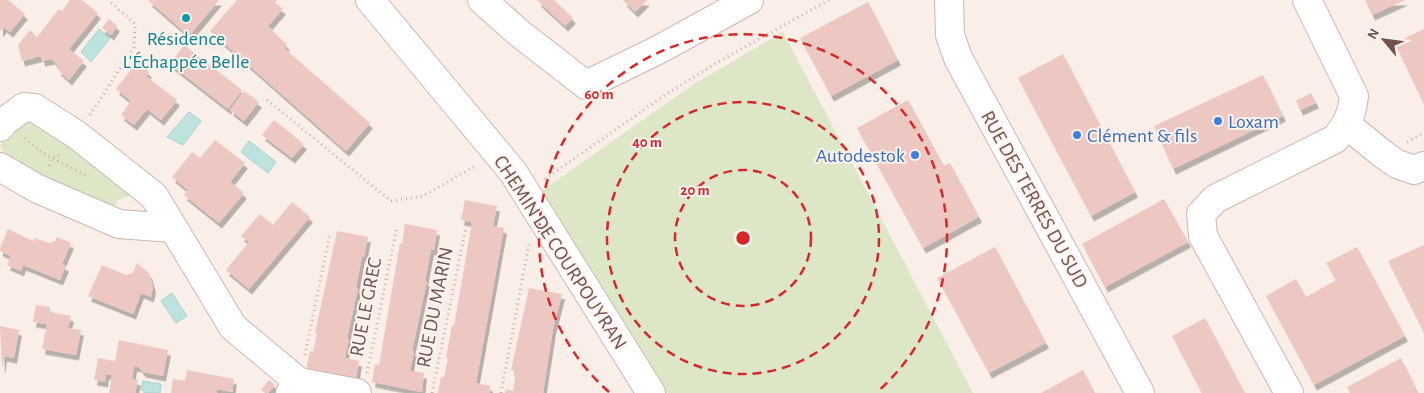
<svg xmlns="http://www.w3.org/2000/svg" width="1424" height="393" viewBox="0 0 1424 393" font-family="'Alegreya Sans',sans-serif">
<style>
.green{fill:#dde7c7}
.water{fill:#bee3de;stroke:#a5d3ce}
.building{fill:#edc7c2;filter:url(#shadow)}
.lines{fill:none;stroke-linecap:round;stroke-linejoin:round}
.minor-casing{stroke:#ceb6b2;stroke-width:30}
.path{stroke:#d2aaa5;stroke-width:3;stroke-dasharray:1 4;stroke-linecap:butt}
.minor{stroke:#fff;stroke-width:28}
.ring{fill:none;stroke:#d62828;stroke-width:2.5;stroke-dasharray:9 6}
.culture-dot{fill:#0f9aa8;stroke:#fdf3ee;stroke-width:2}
.shop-dot{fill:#3f7fe0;stroke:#fdf3ee;stroke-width:2}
.labels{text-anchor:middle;stroke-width:4;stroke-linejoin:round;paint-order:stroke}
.culture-label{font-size:20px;fill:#0d838f;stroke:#fdf3ee}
.shop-label{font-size:20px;fill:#366cbe;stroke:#fdf3ee;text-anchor:start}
.street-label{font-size:20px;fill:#72514e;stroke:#fdf3ee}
.centre{fill:#d62828;stroke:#fdf3ee;stroke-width:2.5}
.ring-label{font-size:15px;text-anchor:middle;font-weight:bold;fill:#d62828;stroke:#fdf3ee;stroke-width:4;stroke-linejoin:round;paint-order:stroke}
</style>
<defs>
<filter id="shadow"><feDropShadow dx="3" dy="5.5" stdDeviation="0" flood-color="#0004"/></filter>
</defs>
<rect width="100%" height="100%" fill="#faeee8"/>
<!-- green -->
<g class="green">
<polygon points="783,32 973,393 652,393 540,192 694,84"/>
<polygon points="27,117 135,194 118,200 113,212 10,163 0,146 8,129"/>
</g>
<!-- water -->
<g class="water">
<polygon points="99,29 110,38 91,62 81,52"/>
<polygon points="189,112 201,121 183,145 167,137"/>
<polygon points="249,141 276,162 268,173 241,152"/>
<polygon points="172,293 187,316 176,323 161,301"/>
<polygon points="143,381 161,384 160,393 144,393 144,391 141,390"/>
</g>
<!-- building -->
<g class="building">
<polygon points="0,0 8,0 25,14 10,32 4,27 0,32"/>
<polygon points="70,0 82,0 98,13 69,49 84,61 69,80 58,70 60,68 52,59 42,61 41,56 22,61 18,45 30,30 37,37 59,9 62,11"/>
<polygon points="148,0 219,0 189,36"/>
<polygon points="237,0 277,0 275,3 283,9 268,26 287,45 284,48 370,123 346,151 210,31"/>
<polygon points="537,0 554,0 573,18 565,26"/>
<polygon points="623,0 647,0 635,12"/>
<polygon points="1365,0 1405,0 1372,15"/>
<polygon points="868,2 898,60 831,96 800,38"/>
<polygon points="109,19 117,26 111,35 102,28"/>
<polygon points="1424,29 1424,105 1395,43"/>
<polygon points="184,45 242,90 228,109 170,64"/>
<polygon points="1063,54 1135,192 1091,216 1018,78"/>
<polygon points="137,62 149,72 146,76 177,100 161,120 147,109 134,125 121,115 131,101 116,89"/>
<polygon points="1263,75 1283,116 1173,169 1154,126"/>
<polygon points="244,91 259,102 244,121 230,110"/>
<polygon points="1311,93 1316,103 1300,110 1296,101"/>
<polygon points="908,100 944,166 950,163 979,217 923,248 857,128"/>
<polygon points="274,120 304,144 292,158 262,135"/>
<polygon points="215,140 245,163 230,182 244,193 219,223 184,195 188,190 172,177 192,152 200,158"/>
<polygon points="1164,199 1188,242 1105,287 1082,244"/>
<polygon points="465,200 497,206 493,226 504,228 476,383 490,386 489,393 438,393 441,377 444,377 448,358 446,358 452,325 454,326 472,222 461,220"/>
<polygon points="292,202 310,217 249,289 226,270 249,242 241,236 260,214 273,225"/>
<polygon points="405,224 437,230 434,250 431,250 425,281 427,281 412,351 414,351 410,371 424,373 422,392 372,382 375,364 379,365 400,243 402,244"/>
<polygon points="8,229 33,241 35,238 49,243 55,241 57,237 71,243 62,264 66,266 60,280 23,265 21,271 7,265 11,256 0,251 0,248"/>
<polygon points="337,231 368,237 364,257 362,256 356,288 358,288 347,338 349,339 345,358 359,361 356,379 306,370 310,351 313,352 317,333 315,333"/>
<polygon points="1424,245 1424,333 1388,261"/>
<polygon points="995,247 1046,343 989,373 937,278"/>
<polygon points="1357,247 1405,336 1314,385 1266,296 1296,279 1306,297 1336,280 1326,263"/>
<polygon points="137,263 149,273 153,287 151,297 141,293 133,314 88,296 102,265 126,275 133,273"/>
<polygon points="529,288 562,294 553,329 543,393 505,393 506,389 513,391 516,371 511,370"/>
<polygon points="36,305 50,307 50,312 71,316 68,328 81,330 76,355 42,349 47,324 33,322"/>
<polygon points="1205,318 1239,382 1245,393 1202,393 1172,336"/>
<polygon points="0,326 19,330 14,358 4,356 2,369"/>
<polygon points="119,340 168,350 163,376 143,372 139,367 134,366 132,379 138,380 135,393 109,393 112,375 106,374 105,382 94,380 98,358 115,361"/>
<polygon points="1401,358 1418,393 1350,393 1347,387"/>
<polygon points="187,370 234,379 232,392 217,389 217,393 171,393 173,379 185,381"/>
<polygon points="1083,370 1095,393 1041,393"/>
<polygon points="269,380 275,385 268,393 265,393 261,390"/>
</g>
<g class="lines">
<defs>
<g id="minor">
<polyline points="370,0 513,172 651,393"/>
<polyline points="482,0 519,33 586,85 658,50 749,0"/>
<polyline points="949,0 950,35 958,58 1140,393"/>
<polyline points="1347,125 1384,155 1397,164 1414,170 1424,166"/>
<polyline points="0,127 5,121 24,107 35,108 77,135 154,196 233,327 299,382"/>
<polyline points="0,167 38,189 119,224 172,228"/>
<polyline points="290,393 299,382 357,393"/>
<path d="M1289 393 1203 236 1201 214 1215 199 1335 139C1347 125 1352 114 1354 96L1307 0"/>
</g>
</defs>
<!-- minor casing -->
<use href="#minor" class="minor-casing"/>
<!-- path -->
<g class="path">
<polyline points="267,100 391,201 423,196 477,165"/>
<polyline points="90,115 134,47 135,24 108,0"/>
<polyline points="25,138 41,152 85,175"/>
<polyline points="1407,142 1424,133"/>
<polyline points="49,166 52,158 62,154"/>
<polyline points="545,179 665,95 718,62 829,0"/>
<polyline points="305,355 330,233"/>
<polyline points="367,373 397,227"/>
<polyline points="432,393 466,227"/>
<polyline points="501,393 529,244"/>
</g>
<!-- minor -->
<use href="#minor" class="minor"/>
</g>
<!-- distance rings -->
<g class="ring">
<circle cx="743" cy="238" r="68"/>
<circle cx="743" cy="238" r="136"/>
<path d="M609 392A204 204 0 1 1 877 392"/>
</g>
<!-- markers -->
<circle class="culture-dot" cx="186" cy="18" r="5"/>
<g class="shop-dot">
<circle cx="1218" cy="121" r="5"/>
<circle cx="1077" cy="135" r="5"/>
<circle cx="915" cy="155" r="5"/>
</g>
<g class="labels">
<!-- culture labels -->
<g class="culture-label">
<text x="186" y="45">Résidence<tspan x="186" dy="23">L'Échappée Belle</tspan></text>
</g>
<!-- shop labels -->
<g class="shop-label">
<text x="1228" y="128">Loxam</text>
<text x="1087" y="142">Clément &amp; fils</text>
<text x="905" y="162" text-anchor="end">Autodestok</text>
</g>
<!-- street labels -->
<g class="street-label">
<text transform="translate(1035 199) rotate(61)" y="7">RUE DES TERRES DU SUD</text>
<text transform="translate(561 252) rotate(57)" y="7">CHEMIN DE COURPOUYRAN</text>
<text transform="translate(365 307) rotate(-79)" y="7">RUE LE GREC</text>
<text transform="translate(434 307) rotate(-79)" y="7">RUE DU MARIN</text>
</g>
</g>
<circle cx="743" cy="238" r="8" class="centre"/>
<g class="ring-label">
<text x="599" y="99">60 m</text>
<text x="647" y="147">40 m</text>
<text x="695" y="195">20 m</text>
</g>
<!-- north arrow -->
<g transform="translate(1384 40) rotate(299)" stroke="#fdf3ee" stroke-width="4" paint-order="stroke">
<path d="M0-4L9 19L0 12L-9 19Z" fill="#72514e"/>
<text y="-8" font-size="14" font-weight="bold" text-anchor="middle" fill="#72514e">N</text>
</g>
</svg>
